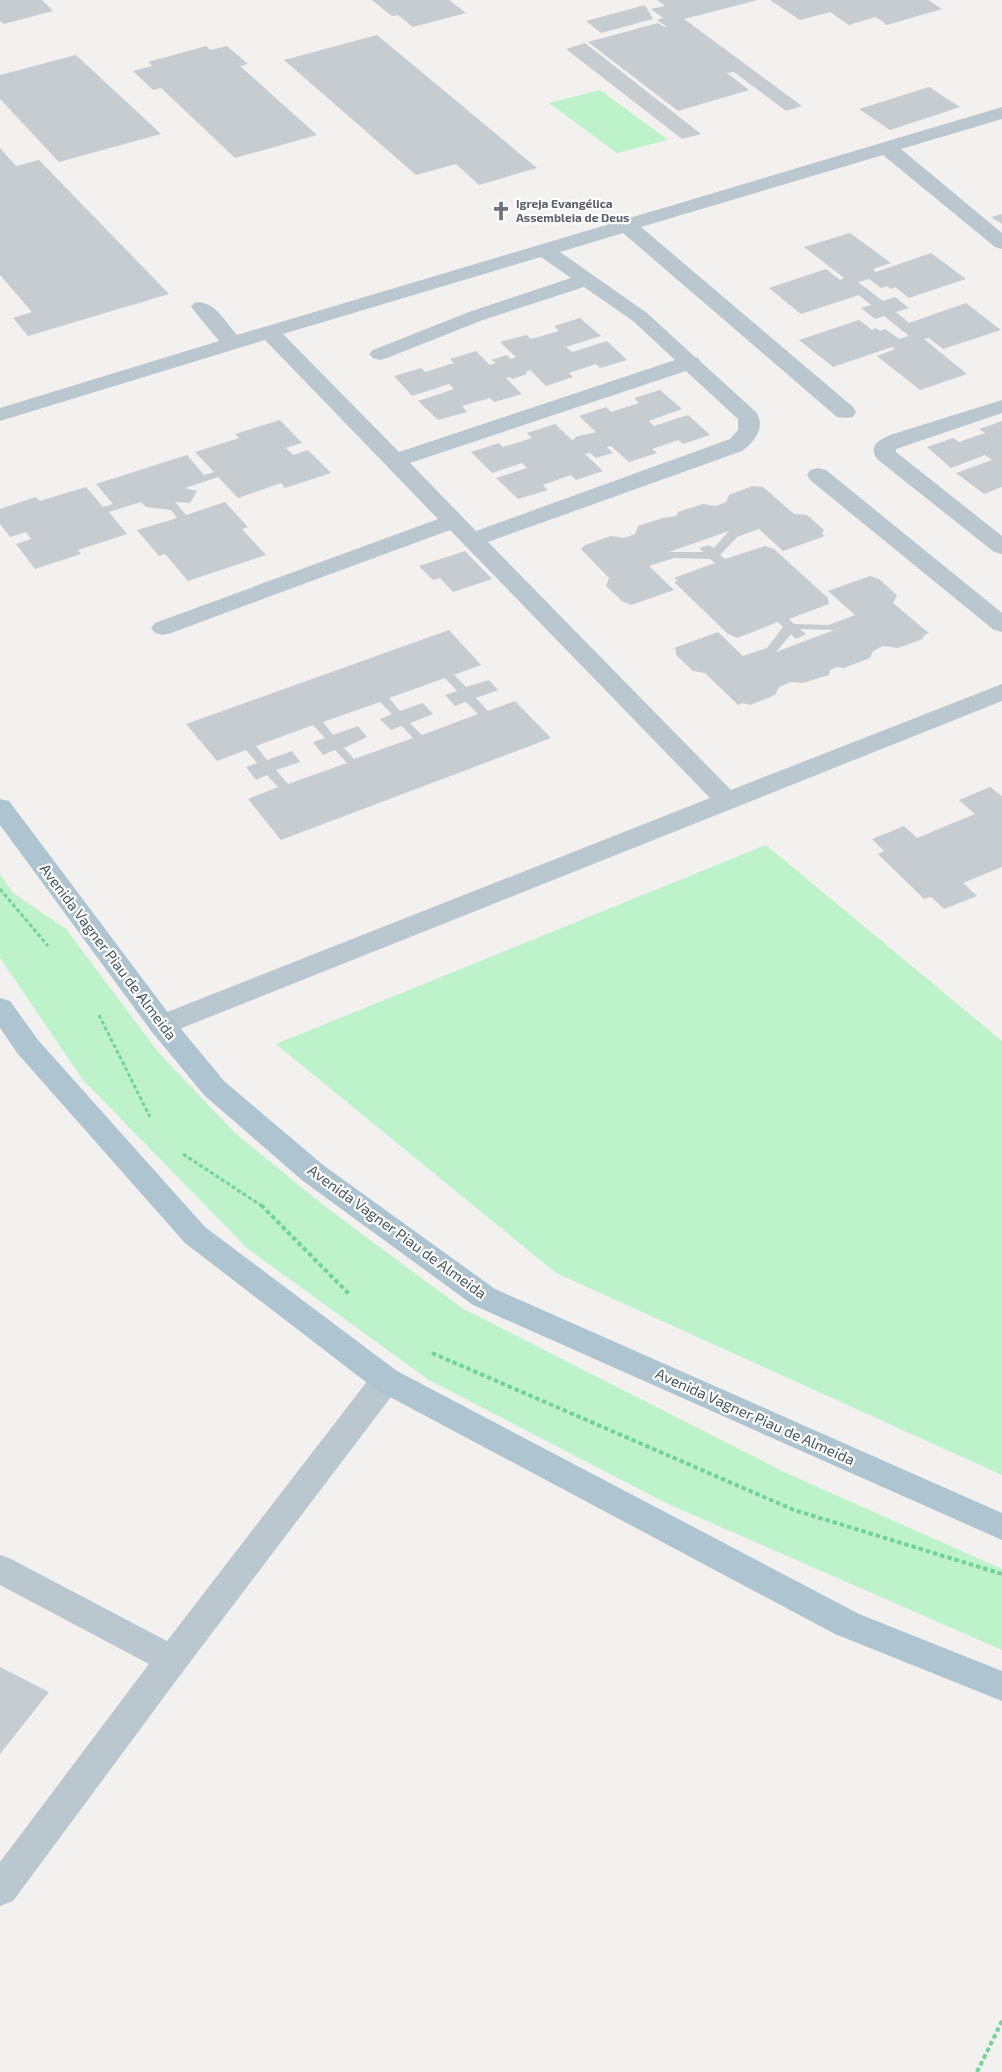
<svg xmlns="http://www.w3.org/2000/svg" width="1002" height="2072" viewBox="0 0 1002 2072" font-family="'Exo 2',sans-serif">
<style>
.green{fill:#bdf2cb}
.building{fill:#c7ccd0;fill-rule:evenodd}
.lines{fill:none;stroke-linecap:round;stroke-linejoin:round}
.path-far1{stroke:#72d397;stroke-width:3;stroke-dasharray:4 2.5;stroke-linecap:butt}
.path{stroke:#72d397;stroke-width:4;stroke-dasharray:4.5 3;stroke-linecap:butt}
.minor{fill:#bbc7ce;fill-rule:evenodd}
.major{fill:#aec4d0;fill-rule:evenodd}
.labels{text-anchor:middle;stroke-width:4.5;stroke-linejoin:round;paint-order:stroke}
.far-worship-label{font-size:12px;font-weight:bold;fill:#5b616d;stroke:#fff;text-anchor:start}
.street-label{font-size:15px;fill:#47575f;stroke:#fff}
</style>
<rect width="100%" height="100%" fill="#f3f0f0"/>
<!-- green -->
<g class="green">
<polygon points="600,90 668,140 617,153 549,103"/>
<polygon points="766,845 1002,1041 1002,1475 556,1273 276,1044"/>
<polygon points="0,874 13,893 66,929 159,1053 235,1133 327,1208 462,1308 786,1473 1002,1569 1002,1650 666,1503 429,1380 248,1249 83,1080 0,958"/>
</g>
<!-- building -->
<g class="building">
<polygon points="0,0 42,0 53,11 4,24 0,21"/>
<polygon points="372,0 449,0 466,13 413,27 398,15 392,16"/>
<polygon points="657,0 758,0 684,19 802,106 786,111 734,72 727,73 749,90 678,111 588,42 658,23 664,27 667,27 657,20 663,18 651,9 665,6"/>
<polygon points="770,0 928,0 942,9 887,25 876,17 849,25 830,12 800,20"/>
<polygon points="645,5 653,19 601,33 586,21"/>
<polygon points="377,35 537,168 479,185 456,164 416,175 284,60"/>
<polygon points="585,43 701,134 682,139 566,49"/>
<polygon points="206,46 210,50 227,46 248,64 240,66 317,135 235,158 161,88 153,90 133,71 152,66 148,62"/>
<polygon points="76,55 161,134 59,162 0,99 0,75"/>
<polygon points="929,87 960,107 890,130 859,109"/>
<polygon points="0,148 16,166 39,160 169,294 28,336 13,318 32,312 0,275"/>
<polygon points="1002,214 1002,224 991,217"/>
<polygon points="850,233 891,263 873,269 876,272 931,253 966,279 909,298 895,287 891,289 887,286 881,288 869,279 858,282 883,301 895,297 909,308 896,312 909,323 966,303 1001,330 943,349 929,338 924,339 967,374 920,390 877,356 895,349 892,347 833,367 799,340 859,320 872,330 876,328 880,331 885,329 899,339 909,336 884,316 875,319 861,308 871,305 859,295 801,314 769,288 826,269 840,280 844,278 804,247"/>
<polygon points="580,318 601,336 566,347 572,352 607,341 627,360 600,368 596,364 569,373 573,377 546,386 530,370 526,372 527,374 512,379 510,377 506,378 522,394 494,402 490,398 462,406 467,412 438,420 418,401 454,389 449,384 412,396 394,376 421,368 425,372 454,363 450,359 476,351 490,365 496,363 491,360 507,355 511,359 516,357 500,342 526,335 531,339 559,331 554,326"/>
<polygon points="660,390 682,409 649,421 654,426 688,415 710,435 683,444 678,440 652,449 657,453 629,462 611,446 607,447 613,453 596,458 590,453 585,454 603,471 576,480 571,475 543,485 548,490 518,499 496,478 527,468 522,463 492,473 471,452 499,443 503,447 532,438 527,433 555,424 572,440 576,438 575,437 596,432 579,416 606,407 611,412 639,403 634,398"/>
<polygon points="280,420 302,443 286,448 293,455 308,450 331,473 285,488 281,483 238,498 218,477 185,488 197,491 190,503 175,502 186,515 225,502 248,527 242,529 266,555 188,581 165,554 159,556 137,530 177,518 171,510 146,507 141,502 109,512 127,534 78,550 81,554 35,569 16,544 31,539 26,532 10,537 0,524 0,509 36,497 40,501 86,487 103,507 113,504 96,484 187,455 204,475 214,472 195,452 239,438 235,434"/>
<polygon points="1002,421 1002,487 984,494 956,473 992,460 985,455 951,468 927,447 953,438 959,442 985,433 979,429"/>
<path d="M752 486 763 487 794 514 807 515 824 530 822 534 825 536 783 551 759 529 737 537 720 555 725 559 765 546 774 549 828 598 829 604 789 619 794 624 829 625 855 615 828 591 870 576 879 579 897 595 893 603 929 633 924 635 923 639 898 648 883 646 873 651 870 658 844 668 837 667 830 670 829 675 803 683 791 682 779 687 775 695 750 705 742 703 738 705 705 673 693 671 676 655V650L674 648 718 632 743 656 767 648 783 627 778 622 737 638 728 634 675 583 677 580 674 578 715 563 710 559 674 558 649 566 674 590 631 605 622 601 606 586 609 578 581 549 585 545 611 536 624 538 635 534 638 526 663 518 676 516 678 512 703 504 716 506 726 502 729 495ZM729 531 714 548 709 545 699 548 703 552H669ZM800 629 834 630 776 652 791 634 796 639 806 634Z"/>
<polygon points="465,551 492,579 453,592 440,578 433,580 419,566"/>
<path d="M449 630 481 665 454 675 466 687 489 680 498 690 476 698 488 711 515 701 551 738 281 840 248 799 278 787 267 775 256 780 246 767 257 763 246 750 217 761 186 724ZM445 678 457 691 445 695 455 706 466 702 478 714 422 735 410 723 433 714 423 703 400 711 389 698ZM380 702 392 714 380 719 391 730 402 726 413 738 354 759 344 748 367 737 358 726 333 735 323 722ZM313 725 325 738 313 742 323 755 335 750 347 763 288 784 276 770 300 762 292 751 267 760 256 746Z"/>
<polygon points="990,787 1002,796 1002,867 963,883 977,896 944,909 931,897 924,899 878,854 884,851 872,839 904,826 917,838 975,814 959,800"/>
<polygon points="0,1667 49,1692 0,1754"/>
</g>
<g class="lines">
<!-- path-far1 -->
<g class="path-far1">
<polyline points="0,889 48,946"/>
<polyline points="99,1015 150,1117"/>
<polyline points="183,1154 262,1206"/>
</g>
<!-- path -->
<g class="path">
<polyline points="261,1205 349,1294"/>
<polyline points="432,1353 794,1510 1002,1574"/>
<polyline points="977,2072 1002,2021"/>
</g>
<!-- minor -->
<g class="minor">
<path d="M1002 107V119L901 149 1002 233V249L995 247 883 155 641 227 853 407 856 412 853 417 845 418 837 417 623 233 560 252 647 313 695 357 698 358 701 362 756 412C766 427 755 442 742 451L488 542 731 790 1002 684V701L172 1032 162 1035 152 1032 148 1025 152 1018 710 798 450 530 171 633 163 635 155 633 151 628 155 623 438 519 265 340 0 421V408L219 341 191 307 194 303C213 298 225 322 237 335ZM541 257 571 278 469 312 373 350 369 354 373 358 380 360 387 358 483 320 584 287 633 321 675 360 399 452 283 334ZM686 371 738 419V430L730 439 476 531 410 463Z"/>
<path d="M1002 400V413L896 449V452L1002 536V554L994 552 877 459C868 446 879 440 890 435Z"/>
<polygon points="818,468 826,470 1002,613 1002,632 994,630 810,480 807,475 810,470"/>
<polygon points="386,1368 397,1371 401,1380 397,1389 184,1670 13,1901 0,1906 0,1862 149,1664 0,1585 0,1555 11,1559 167,1641 375,1371"/>
</g>
<!-- major -->
<g class="major">
<polygon points="0,799 9,801 172,1018 224,1081 323,1165 495,1289 1002,1513 1002,1540 473,1305 303,1181 204,1095 152,1032 0,825"/>
<polygon points="0,998 10,1001 38,1040 205,1227 397,1371 859,1614 1002,1671 1002,1701 835,1634 375,1389 185,1243 18,1054 0,1028"/>
</g>
</g>
<!-- icons -->
<defs>
<symbol id="church-bare" viewBox="-9 -9 18 18"><path d="M-1.2-6h2.4v3.5h3.3v2.4h-3.3V6h-2.4V-.1h-3.3v-2.4h3.3Z" fill="#6b7280" stroke="#fff" stroke-width="2.5" paint-order="stroke"/></symbol>
</defs>
<g fill-rule="evenodd">
<use href="#church-bare" x="487" y="197" width="28" height="28"/>
</g>
<g class="labels">
<!-- far-worship labels -->
<g class="far-worship-label">
<text x="516" y="208">Igreja Evangélica<tspan x="516" dy="14">Assembleia de Deus</tspan></text>
</g>
<!-- street labels -->
<g class="street-label">
<text transform="translate(108 952) rotate(53)" y="5">Avenida Vagner Piau de Almeida</text>
<text transform="translate(397 1232) rotate(36)" y="5">Avenida Vagner Piau de Almeida</text>
<text transform="translate(755 1417) rotate(24)" y="5">Avenida Vagner Piau de Almeida</text>
</g>
</g>
</svg>
